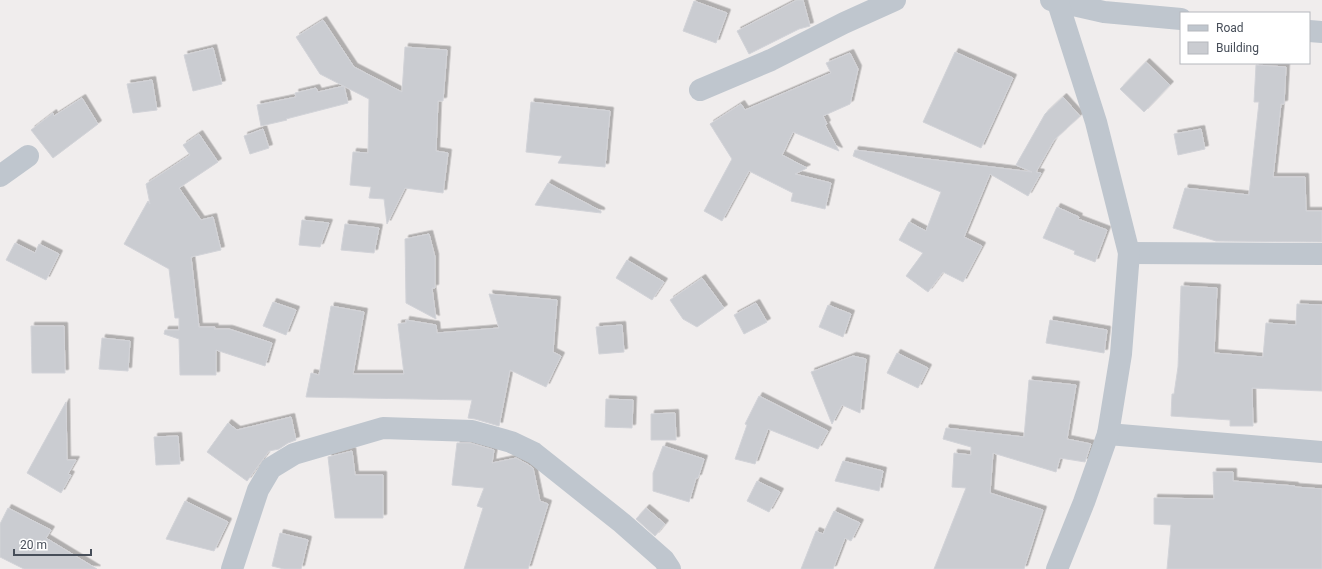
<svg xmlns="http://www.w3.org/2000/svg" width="1322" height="569" viewBox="0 0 1322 569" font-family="Roboto,sans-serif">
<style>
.building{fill:#caccd1;stroke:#d2d3d8;filter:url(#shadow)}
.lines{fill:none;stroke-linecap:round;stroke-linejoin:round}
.minor{stroke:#bfc6ce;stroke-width:22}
</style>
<defs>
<filter id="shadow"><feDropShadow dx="3.5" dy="-3.5" stdDeviation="0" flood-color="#0004"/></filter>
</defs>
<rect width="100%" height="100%" fill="#f0eded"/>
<!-- building -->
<g class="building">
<polygon points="797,0 803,0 810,26 799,29 749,54 737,31"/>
<polygon points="694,1 727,13 716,43 683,31"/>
<polygon points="323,20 354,67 402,92 405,47 447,50 443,101 438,101 436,151 448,153 443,193 405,188 387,224 384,199 369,198 371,187 350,185 353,152 368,153 369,99 320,74 296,37"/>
<polygon points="213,48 222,84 193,91 184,55"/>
<polygon points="955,52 1013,78 981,148 923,122"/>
<polygon points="850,53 858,69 850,104 823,116 827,124 825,125 839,151 793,132 782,155 807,168 795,174 831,183 825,209 791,201 793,193 749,171 722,221 704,211 732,159 710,124 741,104 745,110 831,73 826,63"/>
<polygon points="1146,62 1170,85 1144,112 1120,89"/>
<polygon points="1256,65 1286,67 1284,104 1281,104 1273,177 1305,177 1306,211 1322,211 1322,242 1216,241 1173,228 1185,188 1249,195 1259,102 1254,102"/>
<polygon points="152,80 157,110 133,113 127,84"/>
<polygon points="344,86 348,103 286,119 287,120 261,126 257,105 296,97 295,93 316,88 318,92"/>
<polygon points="1063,97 1080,116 1054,140 1036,172 1041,173 1028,196 990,174 964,237 982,246 963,282 943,272 928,292 906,276 923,253 899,240 909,222 926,231 941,192 853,156 855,150 1032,172 1016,165 1045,114"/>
<polygon points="82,98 98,124 53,158 31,130 53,113 54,116"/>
<polygon points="531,102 610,111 605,167 558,163 562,156 526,152"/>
<polygon points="263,129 269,148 250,154 244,136"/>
<polygon points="1201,129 1205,149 1178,155 1174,134"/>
<polygon points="199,134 218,162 179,188 201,220 213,217 221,250 191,257 199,327 215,327 214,329 229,329 272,343 265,366 216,350 216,375 180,375 179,339 164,334 165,330 179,330 179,318 175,318 169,269 124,244 148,201 150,204 146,184 190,155 183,145"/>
<polygon points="548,183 601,211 601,213 535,205"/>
<polygon points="1057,207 1079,217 1078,219 1107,230 1095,262 1074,254 1075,251 1043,238"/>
<polygon points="302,220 329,223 320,247 299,245"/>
<polygon points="345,224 379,228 374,253 341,250"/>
<polygon points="429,234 435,257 435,288 432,288 436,319 406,303 405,239"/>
<polygon points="15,243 35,253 39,244 59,254 46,280 6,260"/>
<polygon points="627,260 664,282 652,300 616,278"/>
<polygon points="702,278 724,308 697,327 683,319 670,300"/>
<polygon points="1181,286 1217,288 1214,353 1263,357 1266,323 1296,325 1297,304 1322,305 1322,391 1252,388 1253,426 1230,426 1230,420 1171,416 1172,394 1174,394 1178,367"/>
<polygon points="489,294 557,300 553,352 561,356 546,387 510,370 499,426 475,419 468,418 472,400 306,397 311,373 319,375 331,306 364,312 353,374 404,374 398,324 406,323 406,320 436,325 437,333 499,328"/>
<polygon points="273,302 296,310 286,335 263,326"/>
<polygon points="756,303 767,322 744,334 734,315"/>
<polygon points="828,305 851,314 843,337 819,327"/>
<polygon points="1050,320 1107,330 1104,353 1046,343"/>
<polygon points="622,325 624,352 599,354 596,327"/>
<polygon points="31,326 64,326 65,373 32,373"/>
<polygon points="102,338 130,341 128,371 99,369"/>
<polygon points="897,353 928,368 918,388 887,373"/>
<polygon points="853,356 866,359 860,413 842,405 832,424 811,372"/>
<polygon points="1029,380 1076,385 1067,439 1091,444 1085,462 1060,458 1056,472 993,453 990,493 1043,510 1024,569 934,569 966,488 952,487 954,453 971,455 971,447 943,439 946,428 1024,437"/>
<polygon points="759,396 828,431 818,449 768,429 755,464 735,459 747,425 745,424"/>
<polygon points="606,399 633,400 632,428 605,427"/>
<polygon points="66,402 67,460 76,460 68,474 71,475 61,493 27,473"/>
<polygon points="675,413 676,440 651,440 651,414"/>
<polygon points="291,417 296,440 288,443 279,449 269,451 247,481 207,452 228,423 237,430"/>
<polygon points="178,436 180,464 156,465 154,437"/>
<polygon points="457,443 470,443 494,450 492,463 516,458 527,464 533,468 540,501 548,504 528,569 464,569 483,508 477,506 484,488 452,485"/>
<polygon points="663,446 704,459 698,478 696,478 689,502 653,491 653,473"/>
<polygon points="352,451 355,475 383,475 383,518 335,518 328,457"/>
<polygon points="843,461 883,471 879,491 835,481"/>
<polygon points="1213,472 1233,472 1233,481 1295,486 1295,487 1322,489 1322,569 1167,569 1171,525 1154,524 1154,498 1214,499"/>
<polygon points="757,481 780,492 769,512 747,501"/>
<polygon points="185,501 228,522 214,551 166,539"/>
<polygon points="8,508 51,530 46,538 97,569 24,569 0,557 0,524"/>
<polygon points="646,508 665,524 655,536 636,519"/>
<polygon points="834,511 860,523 851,541 845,538 833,569 801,569 816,531 823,534"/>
<polygon points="280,533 308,540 301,569 284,569 272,566"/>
</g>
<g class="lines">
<!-- minor -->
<g class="minor">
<polyline points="1051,0 1104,12 1181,19"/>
<polyline points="1309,31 1322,32"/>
<polyline points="700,90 771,60 844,23 895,0"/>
<polyline points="0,176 28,156"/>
<polyline points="1129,253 1322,254"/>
<polyline points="1108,434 1322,452"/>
<polyline points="232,569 258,490 271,468 294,454 383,428 472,431 511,442 534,453 622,523 664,560 670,569"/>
<polyline points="1057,569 1084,502 1108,434 1121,354 1129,253 1096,122 1058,3"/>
</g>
</g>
<!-- legend -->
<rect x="1180" y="12" width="130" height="52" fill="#ffffff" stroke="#b5b8bd"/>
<rect x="1188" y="25" width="20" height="6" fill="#bfc6ce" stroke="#b5b8bd"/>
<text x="1216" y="32" font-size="12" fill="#474e59">Road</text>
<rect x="1188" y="42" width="20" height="12" fill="#caccd1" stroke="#b5b8bd"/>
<text x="1216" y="52" font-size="12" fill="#474e59">Building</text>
<!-- scale -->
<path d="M14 549v6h77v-6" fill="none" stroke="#474e59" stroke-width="2"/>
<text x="20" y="549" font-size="12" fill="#474e59" stroke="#ffffff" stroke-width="3" paint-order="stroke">20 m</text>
</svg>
